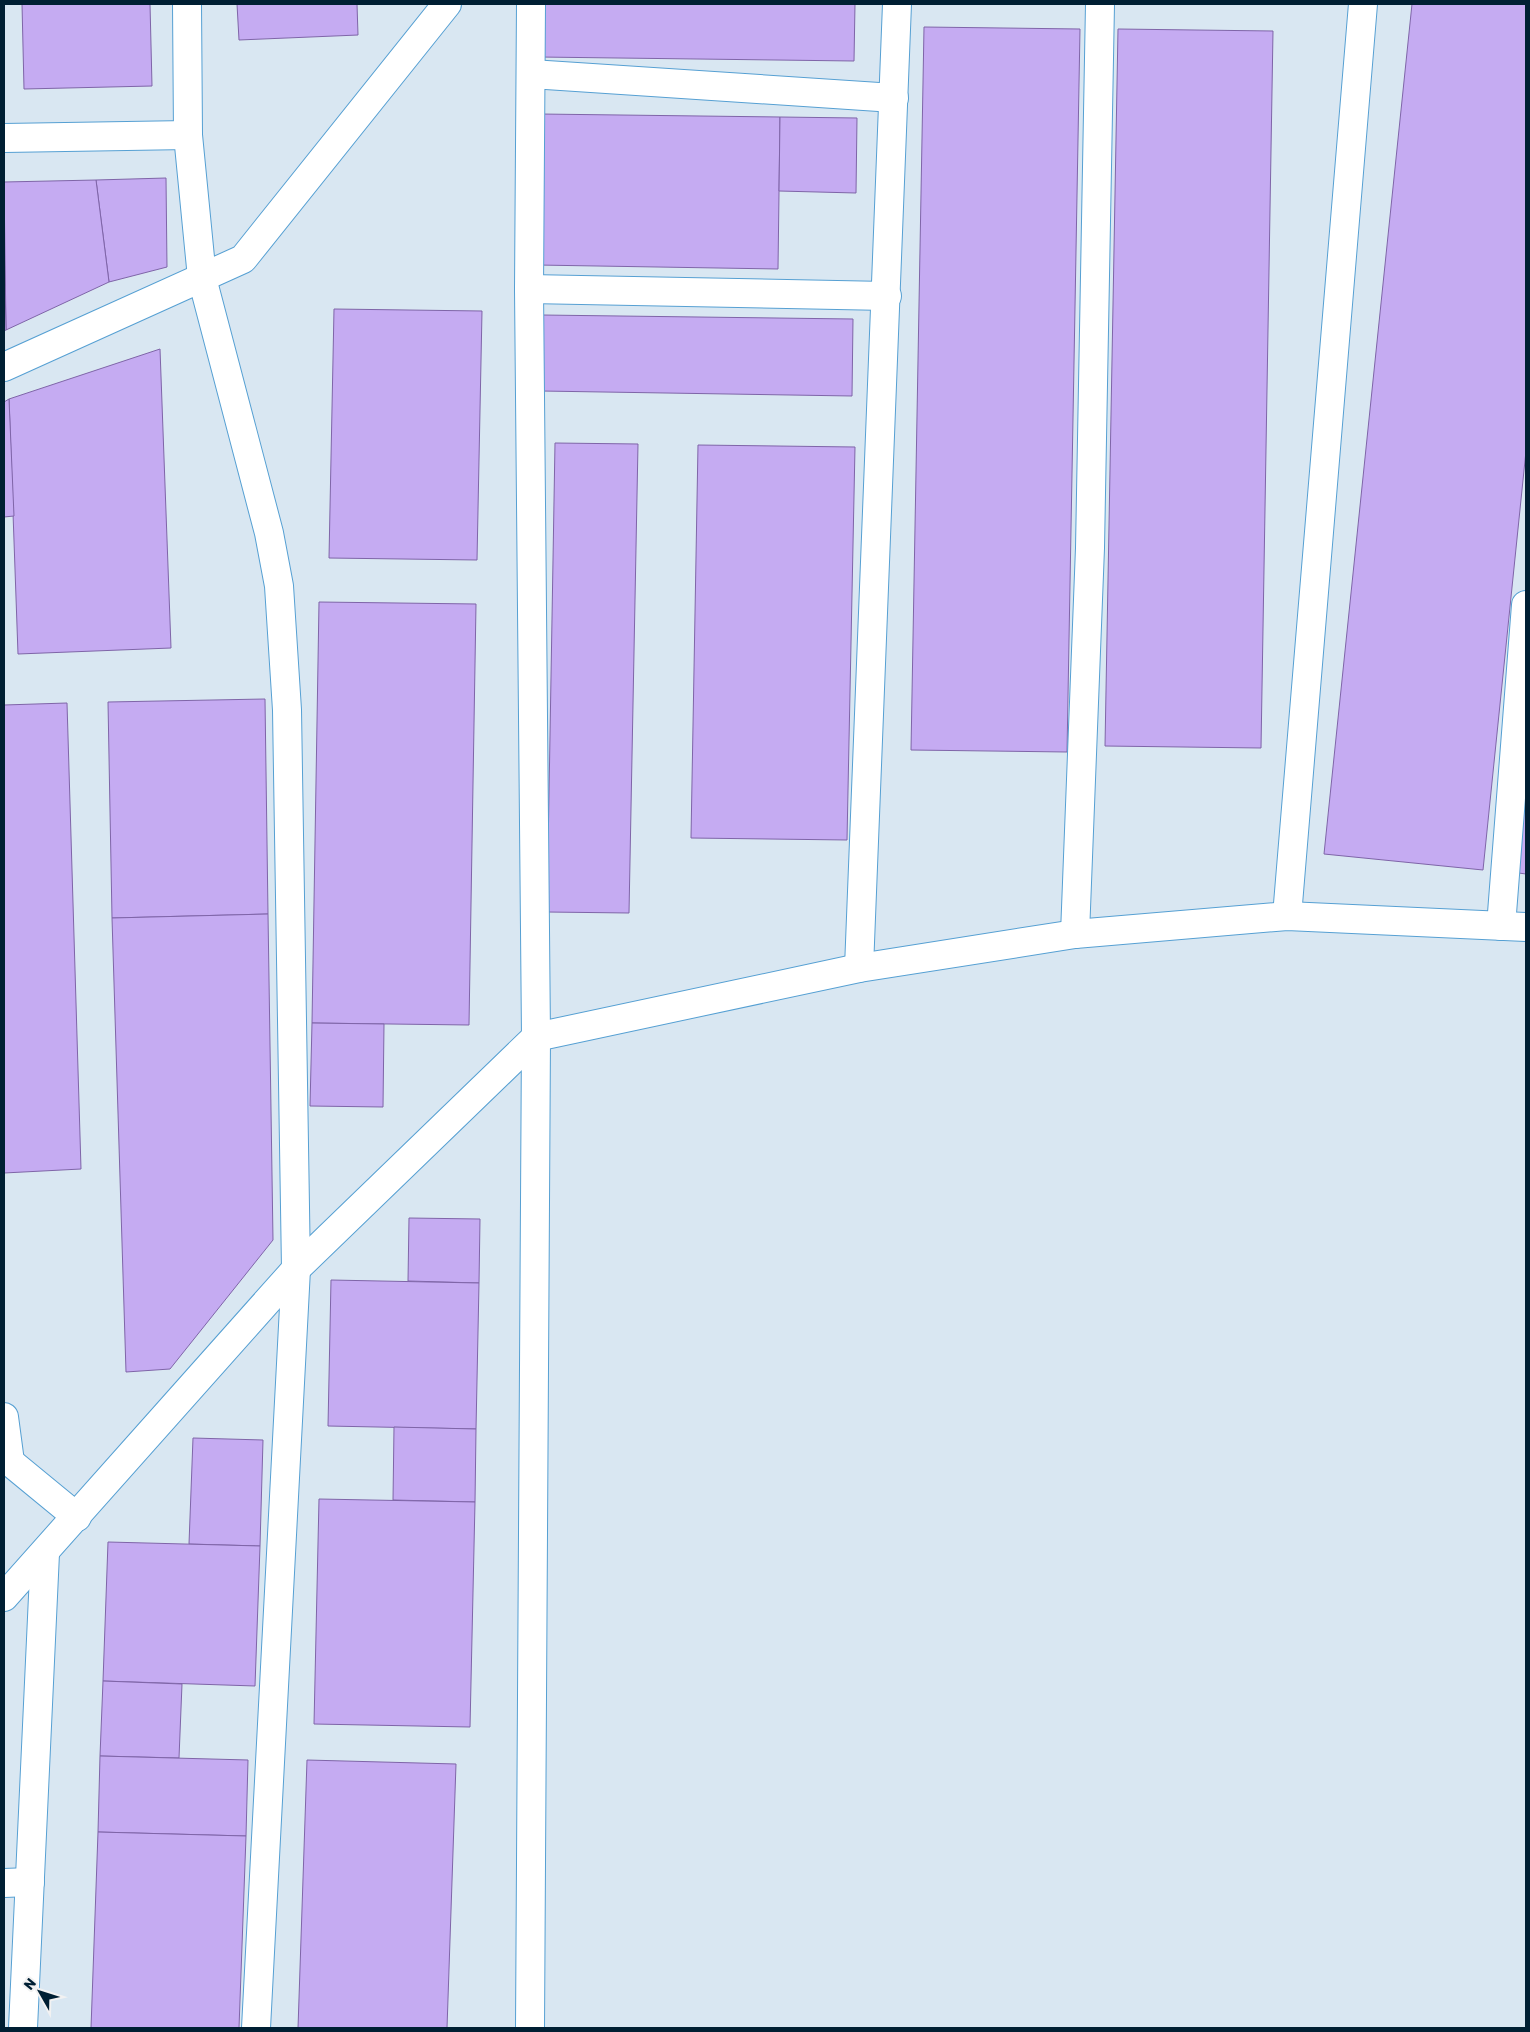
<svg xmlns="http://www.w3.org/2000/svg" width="1530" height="2032" viewBox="0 0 1530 2032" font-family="Rubik,sans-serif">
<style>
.building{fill:#c5abf2;stroke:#7f65a8}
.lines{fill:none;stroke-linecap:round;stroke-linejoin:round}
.minor-casing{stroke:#56a0d3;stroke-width:30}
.minor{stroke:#fff;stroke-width:28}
</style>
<rect width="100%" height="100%" fill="#d9e7f2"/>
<!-- building -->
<g class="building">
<polygon points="22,4 150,4 152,86 24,89"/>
<polygon points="237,4 357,4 358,35 239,40"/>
<polygon points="540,4 855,4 854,61 539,57"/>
<polygon points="1412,4 1526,4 1526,451 1483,870 1324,854"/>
<polygon points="924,27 1080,29 1067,752 911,750"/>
<polygon points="1118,29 1273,31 1261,748 1105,746"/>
<polygon points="540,114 780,117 778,269 537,265"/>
<polygon points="780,117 857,118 856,193 779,191"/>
<polygon points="166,178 167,267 109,282 96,180"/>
<polygon points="96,180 109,282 6,330 4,182"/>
<polygon points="4,237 6,330 4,331"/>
<polygon points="334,309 482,311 477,560 329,558"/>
<polygon points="542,315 853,319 852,396 541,391"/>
<polygon points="160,349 171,648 18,654 9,399"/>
<polygon points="9,399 14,516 4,517 4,402"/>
<polygon points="555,443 638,444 629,913 547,912"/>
<polygon points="698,445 855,447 847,840 691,838"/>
<polygon points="319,602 476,604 469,1025 312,1023"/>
<polygon points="265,699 268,914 112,918 108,702"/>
<polygon points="67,703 81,1169 4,1173 4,705"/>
<polygon points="1518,799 1526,799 1526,874 1511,872"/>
<polygon points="268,914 273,1240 170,1369 126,1372 112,918"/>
<polygon points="312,1023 384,1024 383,1107 310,1106"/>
<polygon points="409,1218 480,1219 479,1283 408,1281"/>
<polygon points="331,1280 479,1283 476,1429 328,1426"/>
<polygon points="394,1427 476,1429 475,1502 393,1500"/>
<polygon points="193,1438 263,1440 260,1546 189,1544"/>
<polygon points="319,1499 475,1502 470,1727 314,1724"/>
<polygon points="108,1542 260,1546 255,1686 103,1681"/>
<polygon points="103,1681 182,1684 179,1758 100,1756"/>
<polygon points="100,1756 248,1760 246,1836 98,1832"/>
<polygon points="307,1760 456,1764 447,2028 298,2028"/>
<polygon points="98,1832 246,1836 239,2028 91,2028"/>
</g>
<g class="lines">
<defs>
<g id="minor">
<polyline points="187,4 188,135 202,278 269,533 279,586 287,710 296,1269 256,2028"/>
<polyline points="531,74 894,98"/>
<polyline points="4,138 188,135"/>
<polyline points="529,289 887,296"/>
<polyline points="4,367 243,259 447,4"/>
<polyline points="1287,916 1363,4"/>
<polyline points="1501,926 1526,605"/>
<polyline points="1075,934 1090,548 1100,4"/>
<polyline points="859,968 897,4"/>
<polyline points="4,1417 10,1462"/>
<polyline points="4,1457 77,1517"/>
<polyline points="4,1597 296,1269 536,1037 859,968 1075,934 1287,916 1526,927"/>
<polyline points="4,1883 30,1882"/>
<polyline points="23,2028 45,1553"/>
<polyline points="530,2028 536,1037 529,289 531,4"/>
</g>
</defs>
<!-- minor casing -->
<use href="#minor" class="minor-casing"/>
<!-- minor -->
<use href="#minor" class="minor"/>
</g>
<!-- border -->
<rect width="1530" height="2032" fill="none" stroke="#001f33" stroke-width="10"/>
<!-- north arrow -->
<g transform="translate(40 1992) rotate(309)" stroke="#f2f2f2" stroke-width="4" paint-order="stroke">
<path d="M0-4L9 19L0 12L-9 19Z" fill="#001f33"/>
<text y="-8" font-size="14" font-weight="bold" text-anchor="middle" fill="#001f33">N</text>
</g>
</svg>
